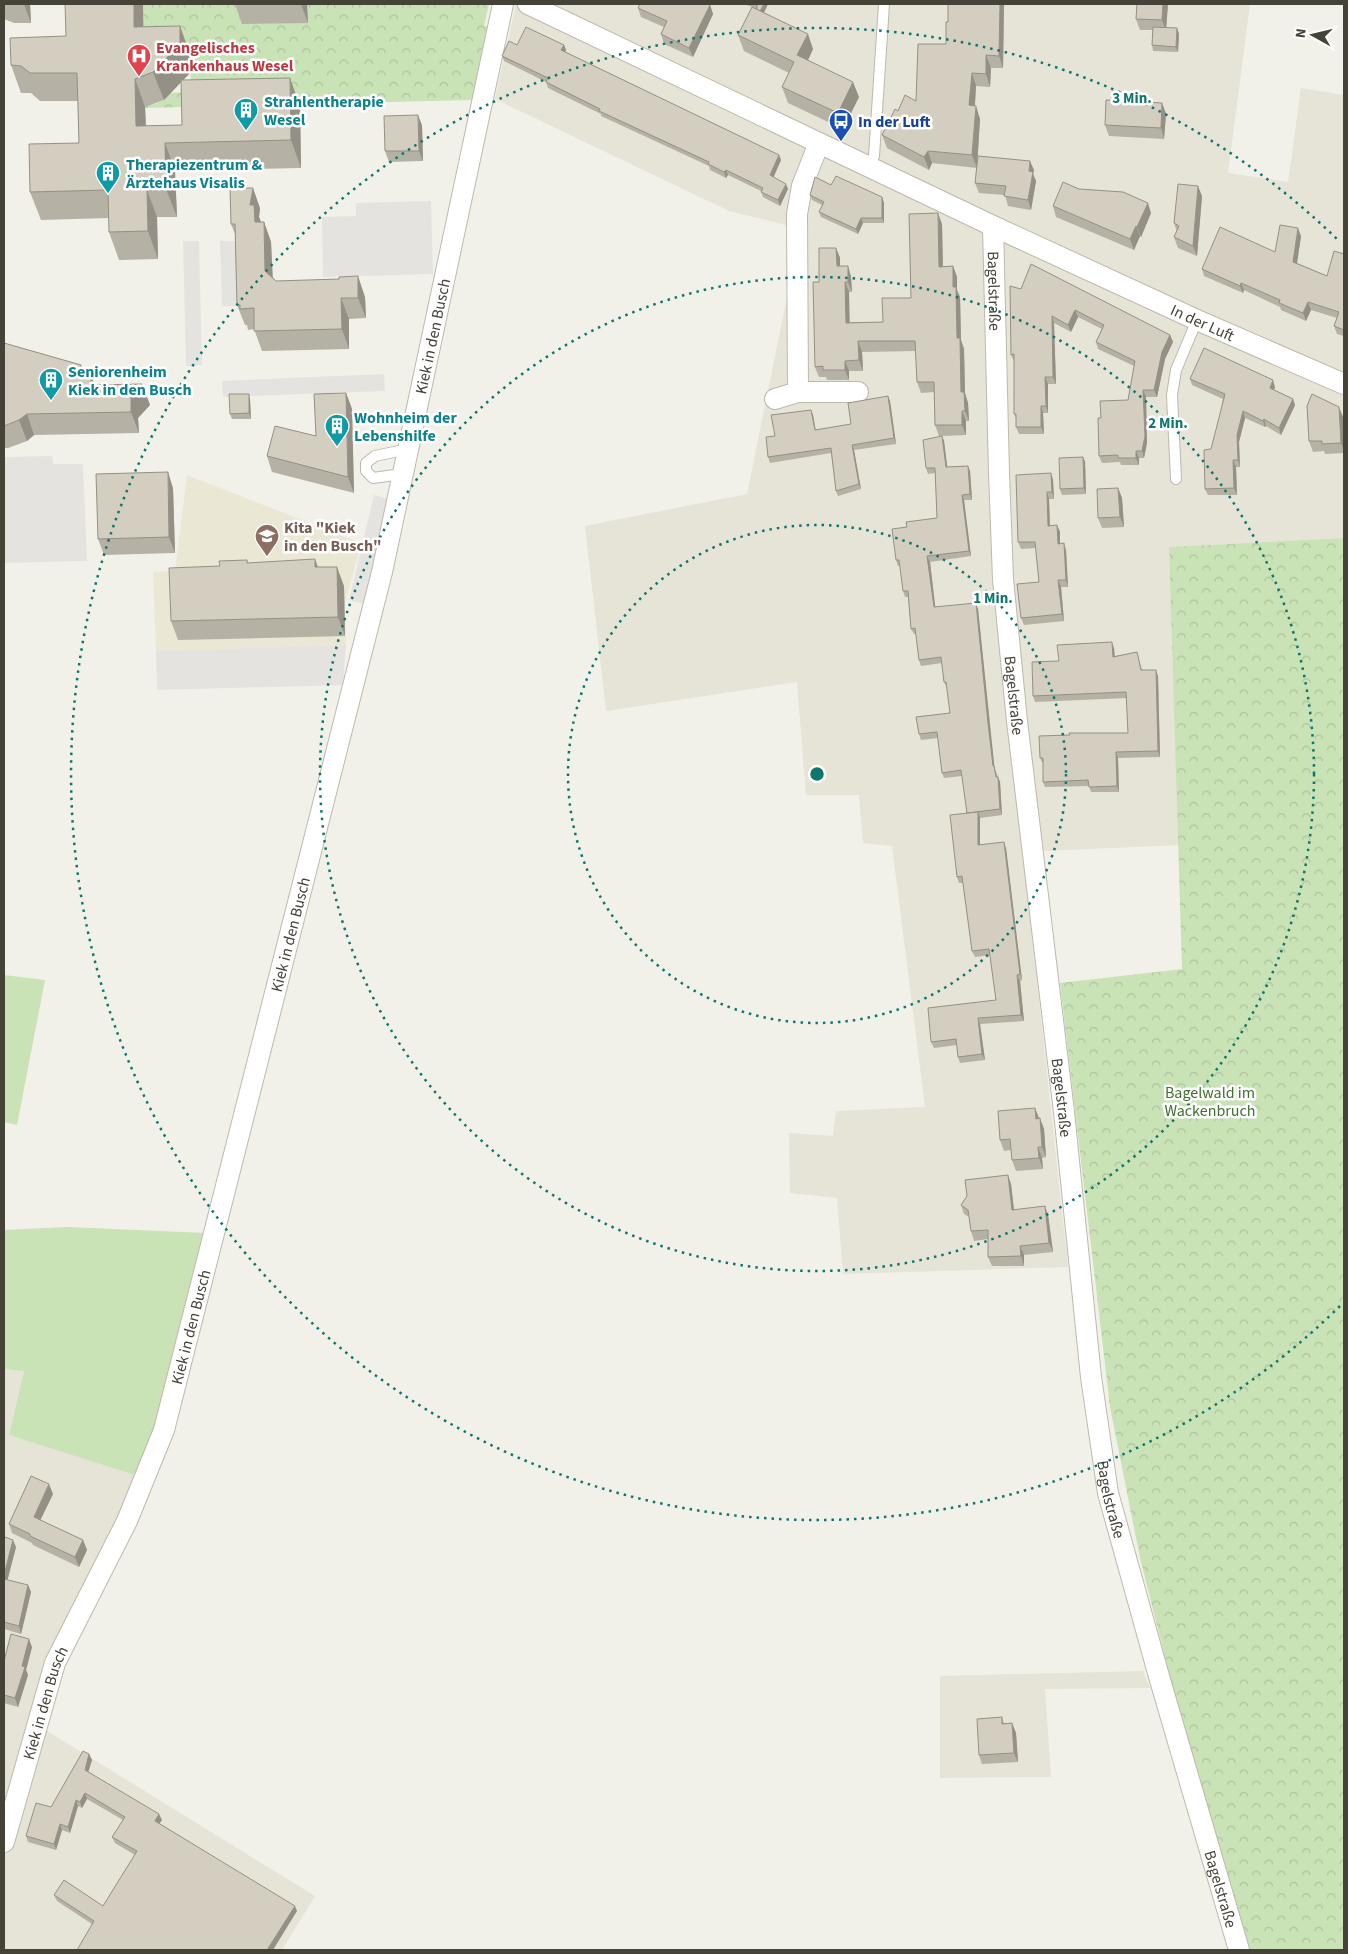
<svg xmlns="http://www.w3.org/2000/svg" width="1348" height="1954" viewBox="0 0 1348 1954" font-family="'Source Sans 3',sans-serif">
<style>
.residential{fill:#e6e3d7}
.education{fill:#eae7d4}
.grass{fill:#c9e2b6}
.park{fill:url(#park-crowns)}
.parking{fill:#e4e3e0}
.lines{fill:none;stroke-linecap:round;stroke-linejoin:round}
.lane-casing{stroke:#bdb9ac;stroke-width:12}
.street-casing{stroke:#bdb9ac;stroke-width:22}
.lane{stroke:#fff;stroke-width:10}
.street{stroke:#fff;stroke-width:20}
.wall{fill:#b5b1a4;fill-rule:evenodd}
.shaded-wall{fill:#949086}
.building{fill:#d3cebf;stroke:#949086}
.ring{fill:none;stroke:#0f766e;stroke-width:2.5;stroke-dasharray:2.5 5}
.labels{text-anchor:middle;stroke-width:5;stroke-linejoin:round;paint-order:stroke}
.health-label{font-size:16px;font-weight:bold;fill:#be3a42;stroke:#fff;text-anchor:start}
.culture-label{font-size:16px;font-weight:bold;fill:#0d838f;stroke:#fff;text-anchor:start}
.transit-label{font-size:16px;font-weight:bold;fill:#164399;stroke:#fff;text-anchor:start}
.street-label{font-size:16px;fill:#454238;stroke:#fff}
.education-label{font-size:16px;font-weight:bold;fill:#785e54;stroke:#fff;text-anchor:start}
.park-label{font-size:16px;fill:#417131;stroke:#fff}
.centre{fill:#0f766e;stroke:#fff;stroke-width:2.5}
.ring-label{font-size:15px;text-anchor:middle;font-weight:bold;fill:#0f766e;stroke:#fff;stroke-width:5;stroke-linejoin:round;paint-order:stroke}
</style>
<defs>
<pattern id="park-crowns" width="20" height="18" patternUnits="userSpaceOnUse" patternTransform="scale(1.25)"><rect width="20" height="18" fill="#c9e2b6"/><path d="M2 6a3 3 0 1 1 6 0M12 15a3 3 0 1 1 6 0" fill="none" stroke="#aec39d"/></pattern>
</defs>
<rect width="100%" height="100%" fill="#f2f1e9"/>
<!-- residential -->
<g class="residential">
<polygon points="516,4 1250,4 1228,173 1288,182 1301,88 1344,95 1344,538 1169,547 1179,845 1023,852 1068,1267 843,1274 837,1198 790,1193 789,1133 833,1136 836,1111 925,1107 892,846 863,843 859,795 806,795 797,682 606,711 585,526 747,494 787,297 786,225 729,211 495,99"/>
<polygon points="4,1369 24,1371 9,1435 154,1481 60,1666 44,1729 315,1896 282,1950 4,1950"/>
<polygon points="1143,1671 1150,1688 1045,1689 1051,1777 940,1778 940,1676"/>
</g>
<!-- education -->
<polygon class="education" points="187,475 361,543 344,608 346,645 156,651 153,572 175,571"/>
<!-- grass -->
<g class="grass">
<polygon points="4,975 45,980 17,1125 4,1122"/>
<polygon points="67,1227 206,1233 172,1382 141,1477 9,1435 24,1371 4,1369 4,1230"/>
</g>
<!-- park -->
<g class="park">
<polygon points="143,4 242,4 307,23 307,4 489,4 484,26 489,27 473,100 145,108 145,105 155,104 164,100 165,93 191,92 190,54 144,55"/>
<polygon points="1344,538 1344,1950 1250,1950 1172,1685 1140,1558 1110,1407 1060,983 1182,969 1169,547"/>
</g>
<!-- parking -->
<g class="parking">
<polygon points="431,201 433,274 323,277 322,217 356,216 356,203"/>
<polygon points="183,241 199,241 202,365 186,366"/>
<polygon points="220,241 237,241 238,306 222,306"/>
<polygon points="384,374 385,391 223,397 222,381"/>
<polygon points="52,456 53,464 83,464 87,561 4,563 4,457"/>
<polygon points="374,495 389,499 364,604 349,600"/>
<polygon points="346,645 343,685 157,690 156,651"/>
</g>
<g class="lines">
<defs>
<g id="lane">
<polyline points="870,168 874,156 884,4"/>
<polyline points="402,474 373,478 366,471 366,463 375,456 408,449"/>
<polyline points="1176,479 1172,395 1176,370 1197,320"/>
</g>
<g id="street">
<path id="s1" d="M528 4 993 226 1197 320 1344 384"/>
<polyline points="819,143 802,186 797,214 798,392 858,392"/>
<path id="s2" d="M993 226 999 473 1003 579 1017 721 1064 1112 1091 1377 1108 1493 1160 1680 1239 1950"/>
<polyline points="775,399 798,392"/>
<path id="s3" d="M4 1842 55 1663 127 1521 164 1430 382 572 503 4"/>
</g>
</defs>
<!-- lane casing -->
<use href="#lane" class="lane-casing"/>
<!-- street casing -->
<use href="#street" class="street-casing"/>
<!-- lane -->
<use href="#lane" class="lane"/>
<!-- street -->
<use href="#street" class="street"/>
</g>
<!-- wall -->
<g class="wall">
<polygon points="4,4 30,4 31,23 14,23 6,20 4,18"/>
<polygon points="235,4 307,4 308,23 242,24"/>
<polygon points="744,4 768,4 764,13 813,49 808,60 859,97 843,129 788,103 782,87 789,73 744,51 738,35 752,7"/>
<polygon points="948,4 1004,4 1003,68 991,68 990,87 976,86 975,106 980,119 977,166 1034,170 1033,174 1036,181 1031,210 1008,206 1005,195 979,193 975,183 977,168 932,163 929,170 887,148 882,135 898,111 916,101 946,44 948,22"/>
<polygon points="1137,4 1168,4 1166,28 1177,28 1179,34 1178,52 1153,51 1152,45 1153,30 1140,30 1136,19"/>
<polygon points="710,5 713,14 693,57 664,44 661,34 664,27 641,17 638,8"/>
<path d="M144 27 190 54 191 72 183 80 300 106 301 168 175 171 177 217H157L158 259 119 260 109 232V218L41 220 30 192 79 143 78 101H40L31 93H21L11 65 66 36ZM181 82 182 125 146 126 145 107 164 100Z"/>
<polygon points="517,45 564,45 566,50 565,52 779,155 781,160 773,177 788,189 780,206 763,197 761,191 728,175 726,178 710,170 709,166 601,116 601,114 548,88 546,82 504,61 502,56"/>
<polygon points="1162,103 1166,114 1164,139 1109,136 1105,125"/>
<polygon points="422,125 423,161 389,162 385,151"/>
<polygon points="831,185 882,197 884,203 884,223 863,223 858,234 821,217 819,212 822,205 812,200 810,195"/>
<polygon points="1079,189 1151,213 1141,237 1140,236 1134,250 1056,217 1053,206"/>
<polygon points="1202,196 1197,256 1178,248 1174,237 1177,232 1174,223"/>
<polygon points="260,208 259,217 261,222 264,222 271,242 273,277 276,281 365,297 366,318 349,319 349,349 262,351 254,329 248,330 247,325 245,325 237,305 235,234 231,224"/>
<polygon points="942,224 943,267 953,266 957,277 957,290 960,297 961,340 964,349 965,393 968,403 969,421 966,421 966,435 942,436 944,441 947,467 968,466 970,471 972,500 964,500 971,556 930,562 935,607 978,609 990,728 994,766 1000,782 1002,815 980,818 980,845 1006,848 1022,980 1020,981 1024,1021 980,1024 985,1060 960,1063 958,1057 957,1045 934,1048 931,1042 996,1000 990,955 975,957 972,951 963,883 959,883 957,877 967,813 962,776 944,778 942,773 938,738 921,740 919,734 950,713 947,688 944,682 942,663 921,666 919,660 916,634 914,634 911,629 908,597 905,597 903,591 900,566 898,566 896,560 907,527 937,518 935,473 928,474 926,468 941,436 939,436 935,425 934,392 921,393 917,382 916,351 862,352 863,371 849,371 849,380 827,380 826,377 819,377 815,367 819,282 836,248 840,258 840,266 848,266 851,277 852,292 849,292 849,322 883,322 911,298"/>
<polygon points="1301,236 1297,263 1327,276 1344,254 1344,336 1337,334 1334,326 1337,318 1311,310 1306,321 1281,310 1280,307 1244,290 1243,293 1204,276 1202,269 1275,252"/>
<polygon points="1010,286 1170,335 1173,342 1165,359 1157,397 1146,397 1147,443 1144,458 1139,458 1139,465 1121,465 1120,462 1102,463 1099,456 1101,418 1128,400 1134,366 1098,349 1096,342 1102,329 1078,317 1071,332 1054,323 1056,384 1048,384 1048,413 1043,413 1044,434 1019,434 1016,427 1016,418 1014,414 1014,361 1011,355"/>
<polygon points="4,343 81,365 84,374 91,376 95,385 142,384 150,405 138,418 139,433 34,435 27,441 8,448 4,448"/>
<polygon points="1190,379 1275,387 1274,390 1293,399 1295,405 1281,435 1266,426 1265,427 1245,418 1239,442 1240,467 1236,467 1237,495 1208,495 1205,489 1223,399 1192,385"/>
<polygon points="346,393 352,409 354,493 272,472 267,456 316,436"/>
<polygon points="250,399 251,419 232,419 230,414"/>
<polygon points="890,401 896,444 854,450 861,489 838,496 836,491 831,453 770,463 768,457 775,436 813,415 816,430 851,424"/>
<polygon points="1343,417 1344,453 1325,454 1324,451 1313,452 1309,441"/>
<polygon points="1083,457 1085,462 1086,494 1062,495 1060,489"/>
<polygon points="1051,473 1053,480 1054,499 1049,499 1050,526 1057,525 1060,532 1060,544 1066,550 1068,587 1061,587 1064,621 1024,625 1021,618 1039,582 1036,548 1021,549 1018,542"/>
<polygon points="173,488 175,553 104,555 98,539"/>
<polygon points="1118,488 1122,498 1124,527 1102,528 1098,518"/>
<polygon points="247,560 248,563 318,567 344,586 345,636 178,640 171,621 220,566"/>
<polygon points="1114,648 1115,656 1137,652 1142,670 1158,676 1160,757 1118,758 1119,792 1091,792 1089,786 1045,787 1043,782 1043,764 1040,758 1128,733 1127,698 1035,702 1033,696 1059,661"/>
<polygon points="1035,1108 1044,1129 1046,1157 1042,1158 1043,1169 1016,1171 1012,1160 1011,1150 1004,1151 1000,1140"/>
<polygon points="1011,1184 1014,1210 1048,1215 1053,1252 1024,1255 1024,1266 992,1266 988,1257 988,1239 974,1241 971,1231 969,1217 964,1214 961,1205"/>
<polygon points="53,1494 40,1520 83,1540 87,1550 79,1567 33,1545 32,1543 12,1533 9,1524"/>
<polygon points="4,1539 16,1547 7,1580 28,1585 31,1592 21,1634 4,1629"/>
<polygon points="32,1647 26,1670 28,1675 18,1707 4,1703 4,1661"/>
<polygon points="1002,1717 1004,1723 1012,1723 1016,1733 1018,1762 982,1764 979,1755"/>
<polygon points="89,1754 92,1760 88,1772 162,1820 159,1823 297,1911 92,1924 57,1901 54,1895 103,1906 135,1855 115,1843 112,1837 123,1820 87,1799 82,1808 78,1806 70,1833 62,1830 56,1850 28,1842 26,1836 51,1807"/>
</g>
<!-- shaded-wall -->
<g class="shaded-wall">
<polygon points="24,4 30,4 31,23"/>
<polygon points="134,4 143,4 144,55 134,27"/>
<polygon points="301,4 307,4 308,23"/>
<polygon points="764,4 768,4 760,21 758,16"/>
<polygon points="1000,4 1004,4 1003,68 999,56"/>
<polygon points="1163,4 1168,4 1166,31 1162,20"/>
<polygon points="710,5 713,14 693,57 689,48"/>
<polygon points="180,26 190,54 191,72 164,100 153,72"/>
<polygon points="1177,28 1179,34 1178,52 1176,47"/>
<polygon points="808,34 813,49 803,71 797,55"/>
<polygon points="564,45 566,50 563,56 561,50"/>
<polygon points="986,55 991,68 990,87 986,74"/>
<polygon points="972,73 976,86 974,117 969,105"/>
<polygon points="290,78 300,106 301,168 291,140"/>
<polygon points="135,79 145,107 147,154 136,126"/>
<polygon points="853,82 859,97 843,129 838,113"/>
<polygon points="1162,103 1166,114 1164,139 1161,128"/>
<polygon points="976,106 980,119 977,168 972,155"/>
<polygon points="418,115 422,125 423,161 419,151"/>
<polygon points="165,143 175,171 177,217 166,189"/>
<polygon points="928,151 932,163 929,170 924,157"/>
<polygon points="779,155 781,160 772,181 770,175"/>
<polygon points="1030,161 1034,170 1033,174 1036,181 1031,210 1028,200 1029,171"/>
<polygon points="726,170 728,175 726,178 724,172"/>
<polygon points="786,184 788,189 780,206 778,200"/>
<polygon points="1198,186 1202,196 1197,256 1193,246"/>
<polygon points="253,188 260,208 259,217 262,225 255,222 250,205"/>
<polygon points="147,190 157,217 158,259 148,231"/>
<polygon points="882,197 884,203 884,223 882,218"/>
<polygon points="1148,203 1151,213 1141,237 1137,227"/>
<polygon points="938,213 942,224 943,277 939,267"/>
<polygon points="861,218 863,223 858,234 856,229"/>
<polygon points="264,222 271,242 273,291 265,271"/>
<polygon points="1136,226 1140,236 1134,250 1130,239"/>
<polygon points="1298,228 1301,236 1296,270 1293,262"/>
<polygon points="836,248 840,258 840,277 837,266"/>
<polygon points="848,266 851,277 852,292 848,282"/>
<polygon points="953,266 957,277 957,290 960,297 961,340 964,349 965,393 968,403 969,421 965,411 961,392 953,287"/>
<polygon points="358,276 365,297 366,318 358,298"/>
<polygon points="845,282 849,292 850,333 846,323"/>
<polygon points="1241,283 1244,290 1243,293 1240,286"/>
<polygon points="341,298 349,319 349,349 342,329"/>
<polygon points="1308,302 1311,310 1306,321 1303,313"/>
<polygon points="1075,310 1078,317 1071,332 1068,325"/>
<polygon points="1052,316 1054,323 1056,384 1053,377"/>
<polygon points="1170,335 1173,342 1165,359 1157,397 1154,390 1162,352"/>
<polygon points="858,341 862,352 863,371 859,360"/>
<polygon points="845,361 849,371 849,380 845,370"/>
<polygon points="81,365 88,385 79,372"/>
<polygon points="91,376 99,397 91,385"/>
<polygon points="1045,377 1048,384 1048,413 1046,406"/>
<polygon points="1273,380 1275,387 1272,394 1270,388"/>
<polygon points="142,384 150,405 138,418 139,433 131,412 131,397"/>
<polygon points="1143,390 1146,397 1147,443 1144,458 1142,451"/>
<polygon points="346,393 352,409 354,493 348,477"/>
<polygon points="249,394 250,399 251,419 249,413"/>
<polygon points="888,396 890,401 896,444 894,438"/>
<polygon points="1293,399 1295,405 1281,435 1279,428"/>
<polygon points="1041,406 1043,413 1044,434 1041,427"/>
<polygon points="1339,407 1343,417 1344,451 1341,443"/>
<polygon points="811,410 813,415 816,435"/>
<polygon points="962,411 966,421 966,435 962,425"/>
<polygon points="1243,411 1245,418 1239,442 1240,467 1238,460 1237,435"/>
<polygon points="27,414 34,435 27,441 19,420"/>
<polygon points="1264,419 1266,426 1265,427 1263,421"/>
<polygon points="942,436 944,441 948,472 946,467"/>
<polygon points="852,445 854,450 861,489 859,484"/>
<polygon points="1136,451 1139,458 1139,465 1136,458"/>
<polygon points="1083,457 1085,462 1086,494 1084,488"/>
<polygon points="1233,460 1236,467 1237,495 1234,488"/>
<polygon points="968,466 970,471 972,500 970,494"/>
<polygon points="168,472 173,488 175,553 169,537"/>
<polygon points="1051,473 1053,480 1054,499 1052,492"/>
<polygon points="1118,488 1122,498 1124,527 1120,517"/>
<polygon points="1047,492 1049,499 1050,532 1048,526"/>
<polygon points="962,495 964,500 971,556 969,551"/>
<polygon points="1057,525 1060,532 1060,551 1058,544"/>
<polygon points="1064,543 1066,550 1068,587 1066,580"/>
<polygon points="927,556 930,562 936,613 934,607"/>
<polygon points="315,559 322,578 315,567"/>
<polygon points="337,567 344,586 345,636 338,617"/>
<polygon points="1058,580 1061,587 1064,621 1062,614"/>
<polygon points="976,603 978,609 995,772 993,766 988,723"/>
<polygon points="1112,642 1114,648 1115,663 1113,657"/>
<polygon points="1156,670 1158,676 1160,757 1158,751"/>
<polygon points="1116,752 1118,758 1119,792 1117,786"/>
<polygon points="998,777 1000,782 1002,815 1000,809"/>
<polygon points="978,812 980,818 980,851 978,845"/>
<polygon points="1004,842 1006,848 1022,980 1020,974"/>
<polygon points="1017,975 1020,981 1024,1021 1021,1015"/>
<polygon points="978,1018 980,1024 985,1060 982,1054"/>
<polygon points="1035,1108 1039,1119 1036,1119"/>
<polygon points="1040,1118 1044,1129 1046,1157 1042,1147"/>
<polygon points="1038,1147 1042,1158 1043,1169 1039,1158"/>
<polygon points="1008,1175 1011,1184 1015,1219 1012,1210"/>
<polygon points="1045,1206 1048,1215 1053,1252 1049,1243"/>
<polygon points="1020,1246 1024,1255 1024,1266 1021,1256"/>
<polygon points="49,1484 53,1494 37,1527 34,1517"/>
<polygon points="13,1540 16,1547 6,1586 4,1580 4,1575"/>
<polygon points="83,1540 87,1550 79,1567 75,1557"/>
<polygon points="28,1585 31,1592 21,1634 19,1626"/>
<polygon points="29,1639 32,1647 26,1670 28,1675 18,1707 15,1698 22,1666"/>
<polygon points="1012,1723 1016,1733 1018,1762 1014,1753"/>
<polygon points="89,1754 92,1760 87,1776 85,1770"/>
<polygon points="85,1793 87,1799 82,1808 80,1802"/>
<polygon points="76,1800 78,1806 70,1833 68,1827"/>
<polygon points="159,1814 162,1820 157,1827 155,1821"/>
<polygon points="60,1824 62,1830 56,1850 54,1844"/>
<polygon points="295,1906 297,1911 273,1950 267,1950"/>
</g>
<!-- building -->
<g class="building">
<polygon points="65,4 134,4 134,27 180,26 180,44 153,72 135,79 136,126 182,125 181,80 290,78 291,140 165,143 166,189 147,190 148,231 109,232 108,190 30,192 29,144 79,143 77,73 30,73 21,66 11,65 10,38 66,36"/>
<polygon points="640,4 707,4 710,5 689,48 661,34 667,21 638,8"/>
<polygon points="753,4 764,4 760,11 757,10 757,5"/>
<polygon points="948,4 1000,4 999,56 986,55 986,74 972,73 969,105 976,106 972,155 928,151 924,157 882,135 895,109 898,111 905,95 916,101 918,44 946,44 946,22 948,22"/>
<polygon points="1137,4 1163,4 1162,20 1136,19"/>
<polygon points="752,7 808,34 797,55 853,82 838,113 782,87 794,62 738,35"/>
<polygon points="526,27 564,45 561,50 779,155 770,175 786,184 778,200 761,192 763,188 726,170 724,172 708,164 709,162 599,111 600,109 546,82 548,78 502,56 509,41 517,45"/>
<polygon points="1153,27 1177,28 1176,47 1152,45"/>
<polygon points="1106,100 1162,103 1161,128 1105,125"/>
<polygon points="418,115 419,151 385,151 384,116"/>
<polygon points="978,156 1030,161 1029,171 1033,172 1028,200 1004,196 1006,186 975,183"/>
<polygon points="836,176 882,197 882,218 861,218 856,229 819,212 824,202 810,195 815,177 831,185"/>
<polygon points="1063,182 1079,189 1123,192 1148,203 1137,227 1136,226 1130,239 1053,206"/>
<polygon points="1178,184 1198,186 1193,246 1174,237 1179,226 1174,223"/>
<polygon points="230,188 253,188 250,205 254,205 255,222 264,222 265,271 276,281 339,279 339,277 358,276 358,298 341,298 342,329 254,331 254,308 240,309 240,305 237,305 235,224 231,224"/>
<polygon points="938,213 939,267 953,266 953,287 956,287 957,338 960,338 961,392 964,392 965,411 962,411 962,425 935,425 934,382 917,382 915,341 858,341 859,360 845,361 845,370 823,370 823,366 815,367 813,282 819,282 819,248 836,248 837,266 848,266 848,282 845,282 846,323 883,322 882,298 911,298 909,214"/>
<polygon points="1280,225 1298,228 1293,262 1327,276 1334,251 1344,254 1344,330 1334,326 1339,312 1308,302 1303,313 1279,303 1280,300 1241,283 1240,286 1202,269 1220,227 1275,252"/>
<polygon points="1031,264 1170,335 1162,352 1154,390 1143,390 1145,436 1142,451 1136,451 1136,458 1118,458 1118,455 1099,456 1098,418 1101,418 1100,401 1128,400 1135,361 1096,342 1104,325 1075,310 1068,325 1052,316 1053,377 1045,377 1046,406 1041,406 1041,427 1016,427 1016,414 1014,414 1014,354 1011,355 1010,286 1021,289"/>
<polygon points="4,343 81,365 79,372 91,376 91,385 142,384 131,397 131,412 27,414 19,420 4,426"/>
<polygon points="1204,348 1273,380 1270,388 1293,399 1279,428 1264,419 1263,421 1243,411 1237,435 1238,460 1233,460 1234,488 1205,489 1204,450 1211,449 1225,394 1190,379"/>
<polygon points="346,393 348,477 267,456 275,426 316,436 314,394"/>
<polygon points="229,394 249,394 249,413 230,414"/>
<polygon points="1312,394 1339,407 1341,443 1322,444 1322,441 1309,441 1307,406"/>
<polygon points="888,396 894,438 852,445 859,484 836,491 831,448 768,457 766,437 775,436 771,415 811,410 815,430 851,424 848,403"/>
<polygon points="942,436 946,467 968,466 970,494 962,495 969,551 927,556 934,607 976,603 988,723 993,766 994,766 996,777 998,777 1000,809 967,813 961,770 942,773 937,732 919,734 916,717 950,713 946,682 944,682 941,657 919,660 915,628 911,629 908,591 903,591 899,560 896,560 892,529 907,527 906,522 937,518 935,468 926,468 923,440"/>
<polygon points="1083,457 1084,488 1060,489 1059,458"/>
<polygon points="168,472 169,537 98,539 96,474"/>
<polygon points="1051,473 1052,492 1047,492 1048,526 1057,525 1058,544 1064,543 1066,580 1058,580 1062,614 1021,618 1017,584 1039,582 1035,542 1018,542 1016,475"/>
<polygon points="1118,488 1120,517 1098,518 1097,489"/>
<polygon points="315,559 315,567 337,567 338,617 171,621 169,568 220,566 219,561 247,560 247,563"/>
<polygon points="1112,642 1113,657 1137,652 1141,670 1156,670 1158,751 1116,752 1117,786 1089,787 1088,780 1043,782 1043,758 1040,758 1039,736 1070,735 1069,733 1128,733 1126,692 1033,696 1032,662 1059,661 1057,645"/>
<polygon points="978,812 978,845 1004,842 1020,974 1017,975 1021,1015 978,1018 982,1054 958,1057 956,1039 931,1042 928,1008 996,1000 989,949 972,951 962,876 957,877 950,815"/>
<polygon points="1035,1108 1036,1119 1040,1118 1042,1147 1038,1147 1039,1158 1012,1160 1010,1139 1000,1140 998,1111"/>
<polygon points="1008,1175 1012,1210 1045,1206 1049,1243 1020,1246 1021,1256 988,1257 988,1230 971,1231 968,1210 961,1205 967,1196 965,1180"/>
<polygon points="31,1476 49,1484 34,1517 83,1540 75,1557 30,1536 30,1534 9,1524"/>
<polygon points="5,1537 13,1540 4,1575 4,1539"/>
<polygon points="4,1579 28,1585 19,1626 4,1622"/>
<polygon points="11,1634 29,1639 22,1666 25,1667 15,1698 4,1695 4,1661"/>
<polygon points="1002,1717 1002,1724 1012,1723 1014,1753 979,1755 977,1719"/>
<polygon points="83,1751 89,1754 85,1770 159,1814 155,1821 295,1906 267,1950 77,1950 94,1921 54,1895 64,1880 103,1906 137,1851 112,1837 125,1817 85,1793 80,1802 76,1800 68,1827 60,1824 54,1844 26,1836 36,1803 51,1807"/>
</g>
<!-- distance rings -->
<g class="ring">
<circle cx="817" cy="774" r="249"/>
<circle cx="817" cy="774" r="497"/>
<path d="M1340 1306A746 746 0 1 1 1340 242"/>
</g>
<!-- icons -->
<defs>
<symbol id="hospital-pin" viewBox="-11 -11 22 30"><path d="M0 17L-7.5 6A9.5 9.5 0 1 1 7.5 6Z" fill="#e0444e" stroke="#fff"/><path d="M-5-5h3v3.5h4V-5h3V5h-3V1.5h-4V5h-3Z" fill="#fff"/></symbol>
<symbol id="building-pin" viewBox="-11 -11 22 30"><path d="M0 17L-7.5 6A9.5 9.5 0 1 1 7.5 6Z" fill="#0f9aa8" stroke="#fff"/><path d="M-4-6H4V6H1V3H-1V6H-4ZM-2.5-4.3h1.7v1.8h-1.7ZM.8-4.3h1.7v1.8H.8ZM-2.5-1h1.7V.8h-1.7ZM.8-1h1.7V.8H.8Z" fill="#fff"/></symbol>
<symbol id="bus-pin" viewBox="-11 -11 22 30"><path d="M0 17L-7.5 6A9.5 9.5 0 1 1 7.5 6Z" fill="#1a4fb4" stroke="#fff"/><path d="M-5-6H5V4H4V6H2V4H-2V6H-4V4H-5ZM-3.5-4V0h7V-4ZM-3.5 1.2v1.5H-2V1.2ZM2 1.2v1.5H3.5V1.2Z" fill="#fff"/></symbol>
<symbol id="school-pin" viewBox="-11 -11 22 30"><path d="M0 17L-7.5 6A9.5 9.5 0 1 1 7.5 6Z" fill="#8d6e63" stroke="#fff"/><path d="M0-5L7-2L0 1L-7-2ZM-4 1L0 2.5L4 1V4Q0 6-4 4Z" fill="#fff"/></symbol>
</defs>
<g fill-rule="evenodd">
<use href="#hospital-pin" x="125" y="42" width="28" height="38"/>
<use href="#building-pin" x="232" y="96" width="28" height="38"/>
<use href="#bus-pin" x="827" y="107" width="28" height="38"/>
<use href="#building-pin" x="94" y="159" width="28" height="38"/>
<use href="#building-pin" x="37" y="366" width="28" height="38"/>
<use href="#building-pin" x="323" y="412" width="28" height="38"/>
<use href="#school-pin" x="253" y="522" width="28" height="38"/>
</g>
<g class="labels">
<!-- health labels -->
<g class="health-label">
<text x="156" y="53">Evangelisches<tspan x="156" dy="18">Krankenhaus Wesel</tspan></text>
</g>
<!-- culture labels -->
<g class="culture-label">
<text x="264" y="107">Strahlentherapie<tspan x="264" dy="18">Wesel</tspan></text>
<text x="126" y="170">Therapiezentrum &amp;<tspan x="126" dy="18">Ärztehaus Visalis</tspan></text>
<text x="68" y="377">Seniorenheim<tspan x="68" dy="18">Kiek in den Busch</tspan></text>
<text x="354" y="423">Wohnheim der<tspan x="354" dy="18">Lebenshilfe</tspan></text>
</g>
<!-- transit labels -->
<g class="transit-label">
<text x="858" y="127">In der Luft</text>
</g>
<!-- street labels -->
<g class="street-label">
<text dy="6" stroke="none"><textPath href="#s2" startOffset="65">Bagelstraße</textPath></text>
<text dy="6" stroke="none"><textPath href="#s1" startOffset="746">In der Luft</textPath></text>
<text dy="6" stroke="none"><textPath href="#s3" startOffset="1570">Kiek in den Busch</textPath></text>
<text dy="6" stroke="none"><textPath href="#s2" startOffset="470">Bagelstraße</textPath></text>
<text dy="6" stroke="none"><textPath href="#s3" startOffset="955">Kiek in den Busch</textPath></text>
<text dy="6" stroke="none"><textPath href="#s2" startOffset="875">Bagelstraße</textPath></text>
<text dy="6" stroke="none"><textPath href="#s3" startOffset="550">Kiek in den Busch</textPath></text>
<text dy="6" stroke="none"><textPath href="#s2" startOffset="1280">Bagelstraße</textPath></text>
<text dy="6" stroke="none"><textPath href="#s3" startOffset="145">Kiek in den Busch</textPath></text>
<text dy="6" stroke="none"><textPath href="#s2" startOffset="1685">Bagelstraße</textPath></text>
</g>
<!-- education labels -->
<g class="education-label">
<text x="284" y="533">Kita "Kiek<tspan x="284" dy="18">in den Busch"</tspan></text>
</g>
<!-- park labels -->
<g class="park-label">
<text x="1210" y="1098">Bagelwald im<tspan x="1210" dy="18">Wackenbruch</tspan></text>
</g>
</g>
<circle cx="817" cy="774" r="8" class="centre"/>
<g class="ring-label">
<text x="1132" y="103">3 Min.</text>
<text x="1168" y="428">2 Min.</text>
<text x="993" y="603">1 Min.</text>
</g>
<!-- border -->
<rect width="1348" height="1954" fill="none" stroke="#454238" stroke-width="10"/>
<!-- north arrow -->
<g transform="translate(1313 35) rotate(278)" stroke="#ffffff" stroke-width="4" paint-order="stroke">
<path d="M0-4L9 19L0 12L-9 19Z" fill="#454238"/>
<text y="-8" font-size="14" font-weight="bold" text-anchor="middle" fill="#454238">N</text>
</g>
</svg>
